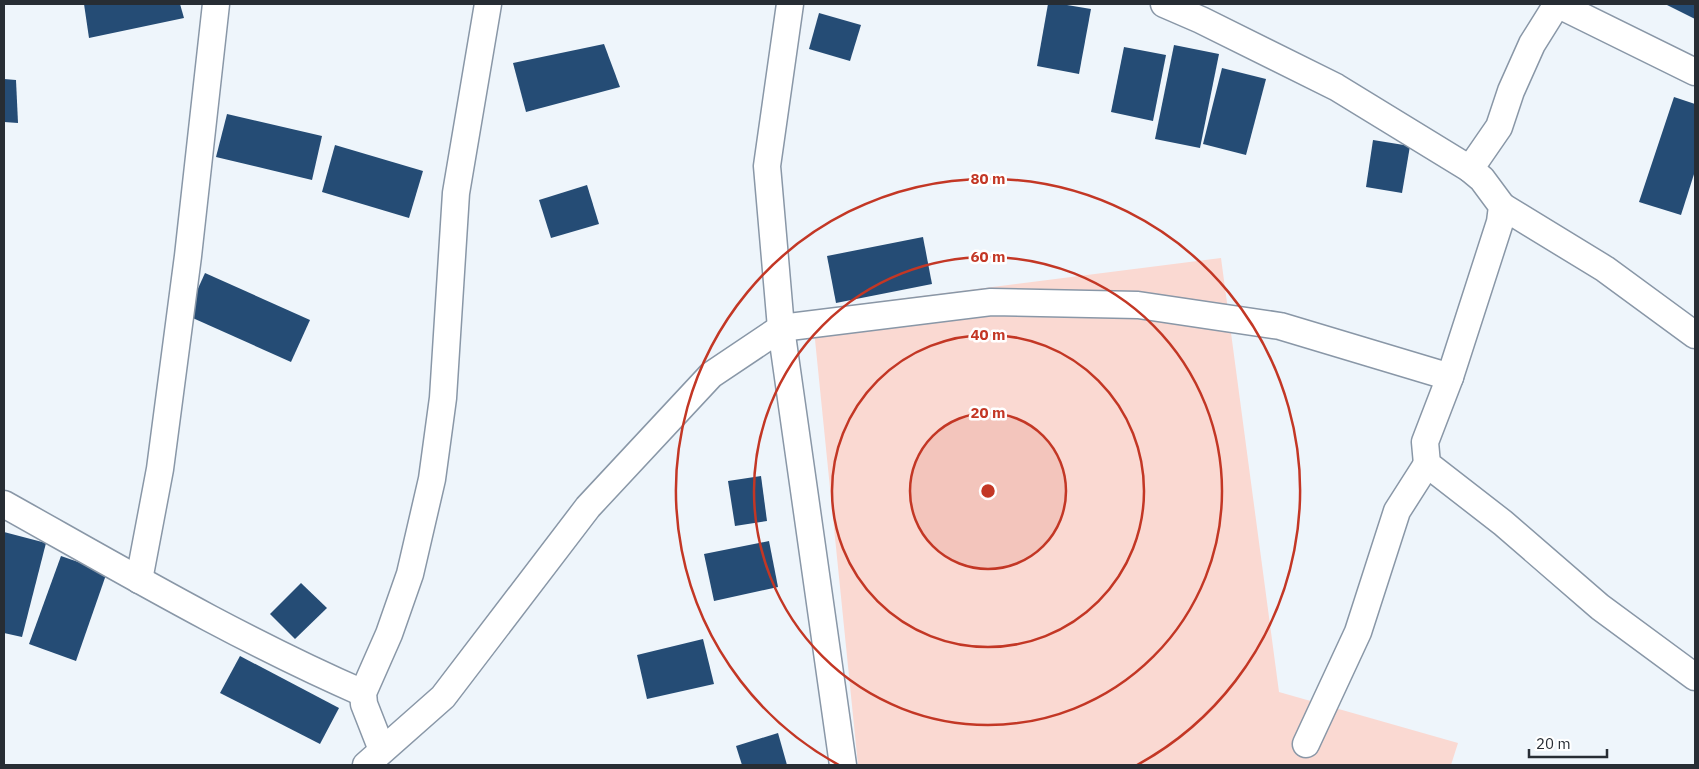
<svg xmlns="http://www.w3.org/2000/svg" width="1699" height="769" viewBox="0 0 1699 769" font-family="'IBM Plex Sans',sans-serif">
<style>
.green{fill:#fad9d2}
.building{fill:#254c75}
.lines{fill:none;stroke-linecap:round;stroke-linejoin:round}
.minor-casing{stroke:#8997a7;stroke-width:29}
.minor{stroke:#fff;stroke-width:26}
.ring{fill:none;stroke:#c33725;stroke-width:2.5}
.centre{fill:#c33725;stroke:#fff;stroke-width:2.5}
.ring-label{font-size:15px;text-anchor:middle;font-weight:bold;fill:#c33725;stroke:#fff;stroke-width:5;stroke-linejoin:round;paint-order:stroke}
</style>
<rect width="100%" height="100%" fill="#eef5fb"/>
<!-- green -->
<polygon class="green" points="1221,258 1279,692 1458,743 1451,765 858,765 812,310"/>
<!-- building -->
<g class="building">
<polygon points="84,4 180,4 184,18 89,38"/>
<polygon points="1048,4 1061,4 1091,9 1079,74 1037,66"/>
<polygon points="1665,4 1695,4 1695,19"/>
<polygon points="819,13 861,25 850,61 809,49"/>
<polygon points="604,44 620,87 526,112 513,63"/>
<polygon points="1174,45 1219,54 1200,148 1155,139"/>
<polygon points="1124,47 1166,55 1153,121 1111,112"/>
<polygon points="1222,68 1266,79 1246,155 1203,144"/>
<polygon points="4,79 16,80 18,123 4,122"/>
<polygon points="1674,97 1695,104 1695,171 1681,215 1639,202"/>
<polygon points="227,114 322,136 312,180 216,157"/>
<polygon points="1373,140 1410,146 1402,193 1366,187"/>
<polygon points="335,145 423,171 409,218 322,192"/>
<polygon points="587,185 599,224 551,238 539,200"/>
<polygon points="923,237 932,284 836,303 827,256"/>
<polygon points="205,273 310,320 291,362 186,315"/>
<polygon points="761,476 767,521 735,526 728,481"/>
<polygon points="4,532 46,543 22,637 4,633"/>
<polygon points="769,541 778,587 714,601 704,554"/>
<polygon points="61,556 107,572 76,661 29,644"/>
<polygon points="301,583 327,608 295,639 270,614"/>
<polygon points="703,639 714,684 647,699 637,655"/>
<polygon points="240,656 339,708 320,744 220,693"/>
<polygon points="778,733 787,765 742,765 736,746"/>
</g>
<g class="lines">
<defs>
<g id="minor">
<polyline points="790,4 767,166 781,328 843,765"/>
<polyline points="1164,4 1201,20 1336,87 1470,169 1499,127 1511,91 1532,44 1557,4"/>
<polyline points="1557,4 1695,72"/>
<polyline points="1470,169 1482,179 1502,206 1500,222 1450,377 1425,442 1427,464 1503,523 1600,607 1695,677"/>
<polyline points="1502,206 1605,269 1695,335"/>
<path d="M4 504C122 570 239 639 363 693"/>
<polyline points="139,580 160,469 188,256 216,4"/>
<polyline points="1306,744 1358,632 1397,511 1427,464"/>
<polyline points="382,750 364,704 363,693 389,634 410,574 432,479 443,398 456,193 488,4"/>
<polyline points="366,765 443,697 588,507 711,375 781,328 991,302 1138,305 1280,326 1450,377"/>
</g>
</defs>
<!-- minor casing -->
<use href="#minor" class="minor-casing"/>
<!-- minor -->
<use href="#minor" class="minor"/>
</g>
<!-- distance rings -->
<circle cx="988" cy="491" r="78" fill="#c33725" fill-opacity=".12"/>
<g class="ring">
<circle cx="988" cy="491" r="78"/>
<circle cx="988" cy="491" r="156"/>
<circle cx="988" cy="491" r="234"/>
<path d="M839 765A312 312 0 1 1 1137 765"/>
</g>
<circle cx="988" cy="491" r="8" class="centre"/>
<g class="ring-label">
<text x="988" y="184">80 m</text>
<text x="988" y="262">60 m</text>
<text x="988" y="340">40 m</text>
<text x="988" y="418">20 m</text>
</g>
<!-- border -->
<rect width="1699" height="769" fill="none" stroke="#272d34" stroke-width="10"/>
<!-- scale -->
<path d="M1529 749v8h78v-8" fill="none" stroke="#272d34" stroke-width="2.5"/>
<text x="1536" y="749" font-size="15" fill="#272d34" stroke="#ffffff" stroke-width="4" paint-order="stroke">20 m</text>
</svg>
